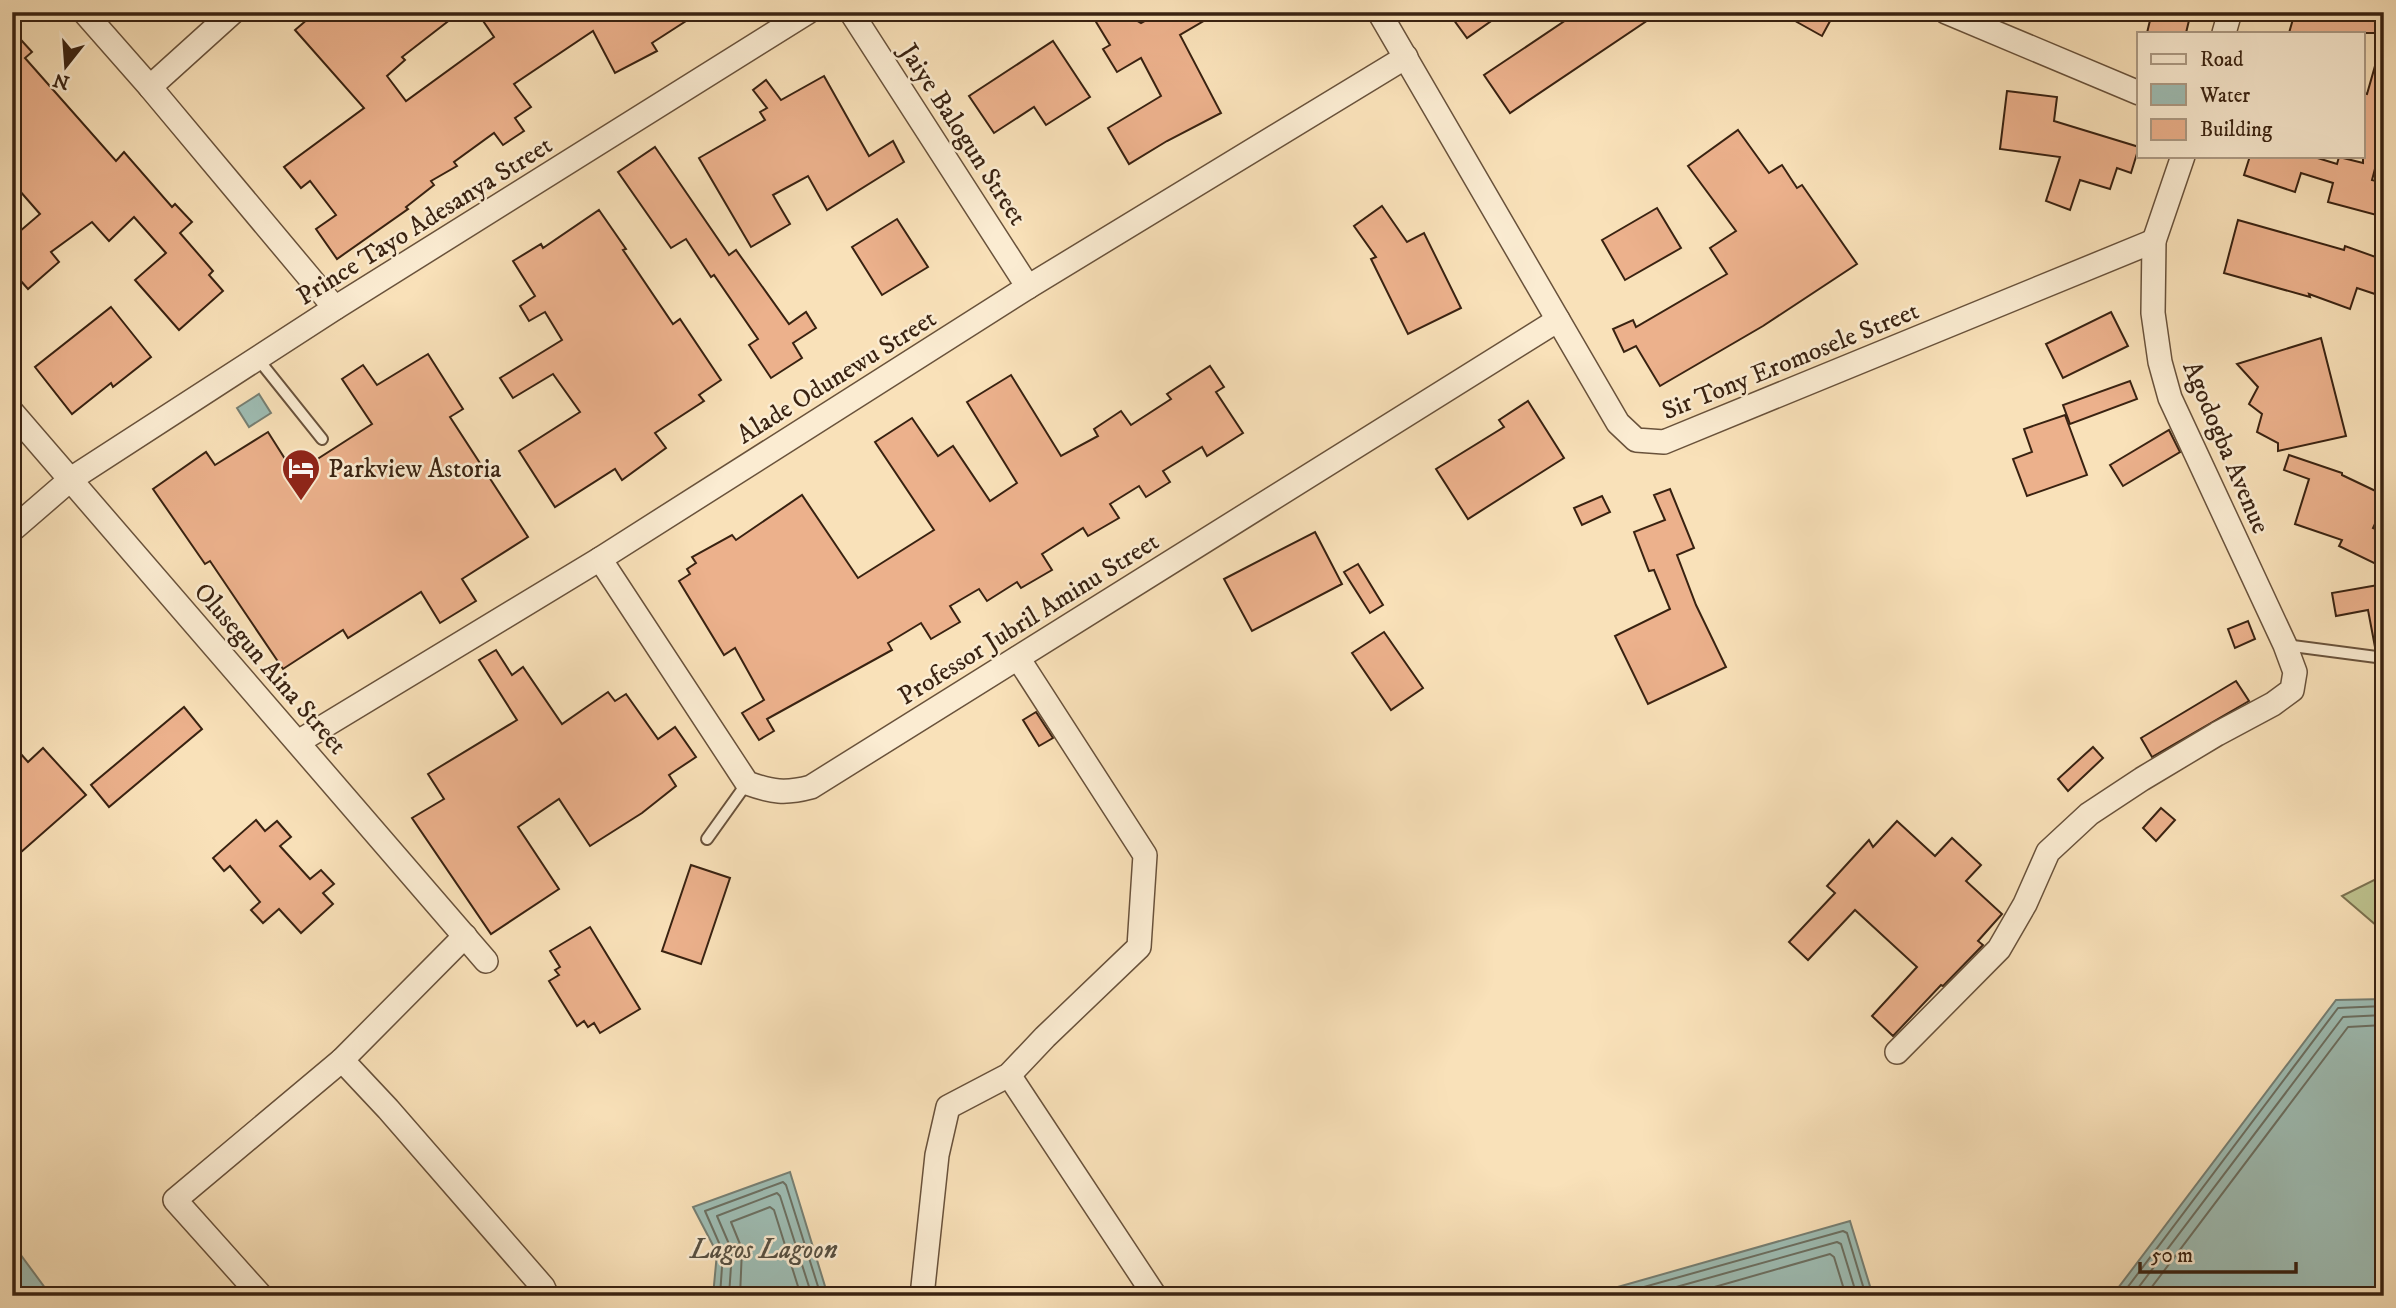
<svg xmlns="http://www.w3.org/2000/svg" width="2396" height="1308" viewBox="0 0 2396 1308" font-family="'IM FELL DW Pica',serif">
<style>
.green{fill:#bec38f;stroke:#7c7250;stroke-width:2}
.water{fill:#9ebdb4;stroke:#767f73;stroke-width:2}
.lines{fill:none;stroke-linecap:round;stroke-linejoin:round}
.shore{stroke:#6c7062;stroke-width:2}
.building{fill:#ecb18c;stroke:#392211;stroke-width:2}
.service-casing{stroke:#69523b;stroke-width:14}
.minor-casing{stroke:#69523b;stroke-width:26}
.service{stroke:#fbecd2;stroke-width:10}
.minor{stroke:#fbecd2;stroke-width:23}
.labels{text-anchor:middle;stroke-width:5;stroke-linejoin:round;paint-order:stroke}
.street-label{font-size:26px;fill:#392211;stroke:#fbecd2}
.poi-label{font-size:26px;fill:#392211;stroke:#fbecd2;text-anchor:start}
.water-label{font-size:28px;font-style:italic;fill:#575042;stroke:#fbecd2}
</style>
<rect width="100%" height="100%" fill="#f9e1b9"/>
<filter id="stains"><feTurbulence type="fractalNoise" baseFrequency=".00286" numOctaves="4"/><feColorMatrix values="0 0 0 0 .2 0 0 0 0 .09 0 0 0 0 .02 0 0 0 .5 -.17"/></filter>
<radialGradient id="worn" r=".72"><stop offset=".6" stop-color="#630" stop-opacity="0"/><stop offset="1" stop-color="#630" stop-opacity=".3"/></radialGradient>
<!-- green -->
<polygon class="green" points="2384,875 2384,932 2342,896"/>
<!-- water -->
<g class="water">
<polygon points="259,394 271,413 249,427 237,408"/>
<polygon points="2384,999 2384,1296 2112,1296 2336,1000"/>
<polygon points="790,1172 828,1296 713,1296 717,1253 693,1207"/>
<polygon points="1850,1221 1873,1296 1586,1296"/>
<polygon points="12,1243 51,1296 12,1296"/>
</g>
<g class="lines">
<!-- shore -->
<g class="shore">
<polyline points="720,1296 723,1252 705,1211 783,1182 786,1185 821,1296"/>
<polyline points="729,1296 732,1251 717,1216 777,1193 780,1196 812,1296"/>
<polyline points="740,1296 742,1249 731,1222 770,1207 774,1210 801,1296"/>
<polyline points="1612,1296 1843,1231 1847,1233 1866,1296"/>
<polyline points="1644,1296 1837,1242 1841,1244 1857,1296"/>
<polyline points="1683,1296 1830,1254 1834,1257 1846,1296"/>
<polyline points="2121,1296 2338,1008 2384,1006"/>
<polyline points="2132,1296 2343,1017 2384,1015"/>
<polyline points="2145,1296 2348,1027 2384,1025"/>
</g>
</g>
<!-- building -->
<g class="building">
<polygon points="316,12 460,12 402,57 405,60 387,76 406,101 494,37 477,12 700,12 652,43 657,51 615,73 593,31 514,84 531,107 515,118 524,131 503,145 494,133 454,162 457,166 431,181 434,185 406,207 408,209 337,259 316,229 336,215 310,181 301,188 284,167 364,108 295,30"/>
<polygon points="1090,12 1134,12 1134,19 1141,23 1150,18 1153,12 1219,12 1180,35 1221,113 1167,141 1129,164 1108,128 1161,96 1141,58 1117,72 1103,49 1110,45"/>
<polygon points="1448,12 1504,12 1467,38"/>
<polygon points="1578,12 1660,12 1510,113 1484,75"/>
<polygon points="1779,12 1835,12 1822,36"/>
<polygon points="2152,12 2191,12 2186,33 2147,33"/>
<polygon points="2295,12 2353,12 2384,21 2384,33 2289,33"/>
<polygon points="12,30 32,52 25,58 116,161 124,152 172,207 175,204 192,222 180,233 213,271 209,275 223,291 179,330 135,280 166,253 134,217 109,241 92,222 51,252 59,262 28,289 12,271 12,238 40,214 12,182"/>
<polygon points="1053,41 1090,97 1046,125 1034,107 994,133 969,96"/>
<polygon points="2379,52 2384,53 2384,147 2381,146 2372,180 2384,183 2384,217 2328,202 2333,183 2301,173 2295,192 2244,175 2250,156 2311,156 2337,164 2339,157 2363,163 2363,93 2367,94"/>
<polygon points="824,76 869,156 893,141 904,162 827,210 808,176 773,195 790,224 751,247 699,158 765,120 760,112 767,108 753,90 766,80 781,100"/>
<polygon points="2007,91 2057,97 2054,121 2139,147 2131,173 2117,168 2110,189 2080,180 2070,210 2046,201 2060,157 2000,149"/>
<polygon points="1738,130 1769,173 1782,165 1797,188 1802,185 1857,264 1763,326 1660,386 1636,346 1624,352 1613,329 1633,320 1636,327 1727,274 1710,248 1736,231 1688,166"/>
<polygon points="655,147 729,255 736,250 789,324 806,312 816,328 793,343 802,358 771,378 749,345 758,339 714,275 711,277 686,239 671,248 618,172"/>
<polygon points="1382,206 1407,242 1424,233 1461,308 1408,334 1371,259 1376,257 1354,226"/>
<polygon points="1657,208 1681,248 1625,280 1602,240"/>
<polygon points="599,210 626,249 623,250 673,324 680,319 721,380 699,395 704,401 655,433 666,448 622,480 615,469 555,507 519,451 580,412 553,374 513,398 500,378 562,340 545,312 529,321 520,306 535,296 513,261 541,244 543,248"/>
<polygon points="897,219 928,267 882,295 852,247"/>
<polygon points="2238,220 2344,250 2345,246 2384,260 2384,297 2357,288 2350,309 2309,294 2310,297 2224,273"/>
<polygon points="111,307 151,357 113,387 111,383 72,414 35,367"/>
<polygon points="2111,312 2128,346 2063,378 2046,344"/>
<polygon points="2321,338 2346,436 2278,451 2278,443 2257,432 2262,414 2249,404 2258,387 2237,364"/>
<polygon points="428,354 463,409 450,417 528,537 462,579 476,601 440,623 421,592 348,638 343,630 283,669 210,561 205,564 153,489 206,452 215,465 268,432 287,462 308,465 372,424 342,379 363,365 377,385"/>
<polygon points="1210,366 1224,387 1216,392 1243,433 1207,456 1202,447 1163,471 1170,482 1146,497 1139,486 1110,504 1119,518 1088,536 1083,528 1042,554 1052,570 1021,588 1017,582 987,601 979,589 950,606 960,622 931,639 921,623 888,643 892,650 767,719 774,731 759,740 742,713 764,700 735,648 724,655 679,581 690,574 687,569 696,563 692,557 732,535 736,540 802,495 858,578 934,530 875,442 912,418 938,456 953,446 990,501 1017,483 967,402 1011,375 1061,456 1098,436 1094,429 1121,411 1131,425 1171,399 1167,394"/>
<polygon points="2130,381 2137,399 2070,424 2063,405"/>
<polygon points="1528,401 1564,458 1468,519 1436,469 1504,427 1499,420"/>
<polygon points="2065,415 2087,475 2027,496 2013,459 2032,452 2024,429"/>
<polygon points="2169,430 2180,452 2123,486 2110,465"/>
<polygon points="2289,455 2342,473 2342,475 2384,495 2384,505 2373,528 2384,533 2384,546 2376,564 2339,546 2342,540 2295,524 2309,479 2284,470"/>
<polygon points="1670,489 1694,548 1677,555 1696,605 1726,667 1648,704 1615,636 1670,609 1654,570 1649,571 1634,532 1665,520 1654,495"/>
<polygon points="1602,496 1610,512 1582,525 1574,508"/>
<polygon points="1315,532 1342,584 1252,631 1224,579"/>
<polygon points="1358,564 1383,605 1370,613 1344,572"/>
<polygon points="2384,584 2384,647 2375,647 2368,610 2336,616 2332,593"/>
<polygon points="2248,621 2255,639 2235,648 2228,629"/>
<polygon points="1384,632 1423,688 1391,710 1352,653"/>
<polygon points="496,650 512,675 523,667 562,724 608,692 615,701 626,694 658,739 675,727 696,757 669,775 676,786 642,813 590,846 559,799 518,827 559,889 491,934 412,818 444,799 428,774 517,720 479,660"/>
<polygon points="2236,681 2249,701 2152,757 2141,738"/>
<polygon points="184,707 202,729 109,807 91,785"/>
<polygon points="1036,712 1053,738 1039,746 1023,720"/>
<polygon points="12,744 28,762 43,748 86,795 12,860"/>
<polygon points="2093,747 2103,758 2068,791 2058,779"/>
<polygon points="2161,808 2175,820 2156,841 2143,828"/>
<polygon points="256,820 265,831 277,821 291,837 280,846 310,879 321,870 334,884 323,893 333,904 301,933 279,909 263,923 251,910 260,902 230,866 224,871 213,858"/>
<polygon points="1897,821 1935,856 1952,838 1981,865 1966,881 2002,914 1978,941 1983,945 1943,986 1941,985 1893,1036 1872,1016 1917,967 1855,910 1808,960 1789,942 1835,893 1827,886 1869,840 1873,847"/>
<polygon points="691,865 730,878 701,964 662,951"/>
<polygon points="590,927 640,1009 600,1033 594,1023 588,1027 584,1021 577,1026 549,981 559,975 555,970 560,967 550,951"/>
</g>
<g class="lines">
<defs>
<g id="service">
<polyline points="1141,15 1145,12"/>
<polyline points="258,359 322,439"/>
<polyline points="2285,645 2384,658"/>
<polyline points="707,839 747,783"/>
</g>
<g id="minor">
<polyline points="84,12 150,87 335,308"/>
<polyline points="851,12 1028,287"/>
<polyline points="1379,12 1618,423 1636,440 1664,442 2154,241"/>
<polyline points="1946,12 2139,93"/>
<polyline points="2224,33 2230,12"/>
<polyline points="150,87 233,12"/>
<polyline points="12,412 486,961"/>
<polyline points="12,530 71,479 335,308 808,12"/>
<path d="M600 559 747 783C772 792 785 794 811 787L1558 320"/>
<polyline points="298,742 600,559 1028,287 1406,57"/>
<polyline points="1897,1052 1999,949 2025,904 2048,852 2089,814 2142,779 2217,734 2273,704 2292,690 2295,672 2285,645 2170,398 2160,362 2153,313 2154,241 2183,156"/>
<polyline points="342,1060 388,1109 543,1287 547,1296"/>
<polyline points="1009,1075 1155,1296"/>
<polyline points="261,1296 175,1200 342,1060 465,936"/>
<polyline points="922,1296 937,1155 948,1107 1009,1075 1045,1037 1139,947 1145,855 1018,658"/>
</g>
</defs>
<!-- service casing -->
<use href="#service" class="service-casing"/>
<!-- minor casing -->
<use href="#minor" class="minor-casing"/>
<!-- service -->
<use href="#service" class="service"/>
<!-- minor -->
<use href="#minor" class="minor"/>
</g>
<!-- icons -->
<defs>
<symbol id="hotel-pin" viewBox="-11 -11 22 30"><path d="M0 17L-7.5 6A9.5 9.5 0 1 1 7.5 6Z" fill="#8f2418" stroke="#fbecd2"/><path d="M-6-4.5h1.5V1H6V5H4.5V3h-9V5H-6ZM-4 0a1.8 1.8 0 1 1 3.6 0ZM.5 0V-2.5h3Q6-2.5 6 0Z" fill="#fff"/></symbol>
</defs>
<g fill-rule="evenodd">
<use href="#hotel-pin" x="279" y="446" width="44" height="60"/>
</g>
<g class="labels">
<!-- street labels -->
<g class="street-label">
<text transform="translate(964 134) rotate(57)" y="9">Jaiye Balogun Street</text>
<text transform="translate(424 220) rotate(-32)" y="9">Prince Tayo Adesanya Street</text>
<text transform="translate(1790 360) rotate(-22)" y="9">Sir Tony Eromosele Street</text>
<text transform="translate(836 376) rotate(-32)" y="9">Alade Odunewu Street</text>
<text transform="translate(2227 447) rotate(67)" y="9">Agodogba Avenue</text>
<text transform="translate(1028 618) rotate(-32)" y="9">Professor Jubril Aminu Street</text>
<text transform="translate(271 668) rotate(49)" y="9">Olusegun Aina Street</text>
</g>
<!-- poi labels -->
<g class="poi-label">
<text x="328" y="477">Parkview Astoria</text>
</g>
<!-- water labels -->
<g class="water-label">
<text x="764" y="1258">Lagos Lagoon</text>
</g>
</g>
<!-- margin -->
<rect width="2396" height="1308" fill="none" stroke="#f9e1b9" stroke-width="42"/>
<rect x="14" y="14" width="2368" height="1280" fill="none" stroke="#392211" stroke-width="3.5"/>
<rect x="21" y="21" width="2354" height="1266" fill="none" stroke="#392211" stroke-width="2"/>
<!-- legend -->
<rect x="2137" y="32" width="228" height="126" fill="#fbecd2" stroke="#ad9b85" stroke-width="2"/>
<rect x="2151" y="54" width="35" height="10" fill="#fbecd2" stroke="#ad9b85" stroke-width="2"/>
<text x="2200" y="66" font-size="21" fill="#392211">Road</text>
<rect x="2151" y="84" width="35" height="21" fill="#9ebdb4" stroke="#ad9b85" stroke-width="2"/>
<text x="2200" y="102" font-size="21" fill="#392211">Water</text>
<rect x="2151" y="119" width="35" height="21" fill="#ecb18c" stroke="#ad9b85" stroke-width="2"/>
<text x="2200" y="136" font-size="21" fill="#392211">Building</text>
<!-- north arrow -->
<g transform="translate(66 66) rotate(197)" stroke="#fbecd2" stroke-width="5" paint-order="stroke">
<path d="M0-5L12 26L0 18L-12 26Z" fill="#392211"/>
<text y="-10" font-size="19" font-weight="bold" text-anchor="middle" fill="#392211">N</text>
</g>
<!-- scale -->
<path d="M2140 1262v10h156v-10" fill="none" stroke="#392211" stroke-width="3.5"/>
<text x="2151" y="1262" font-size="21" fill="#392211" stroke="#fbecd2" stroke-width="5" paint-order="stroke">50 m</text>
<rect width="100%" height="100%" filter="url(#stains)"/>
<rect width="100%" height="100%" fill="url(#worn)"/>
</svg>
